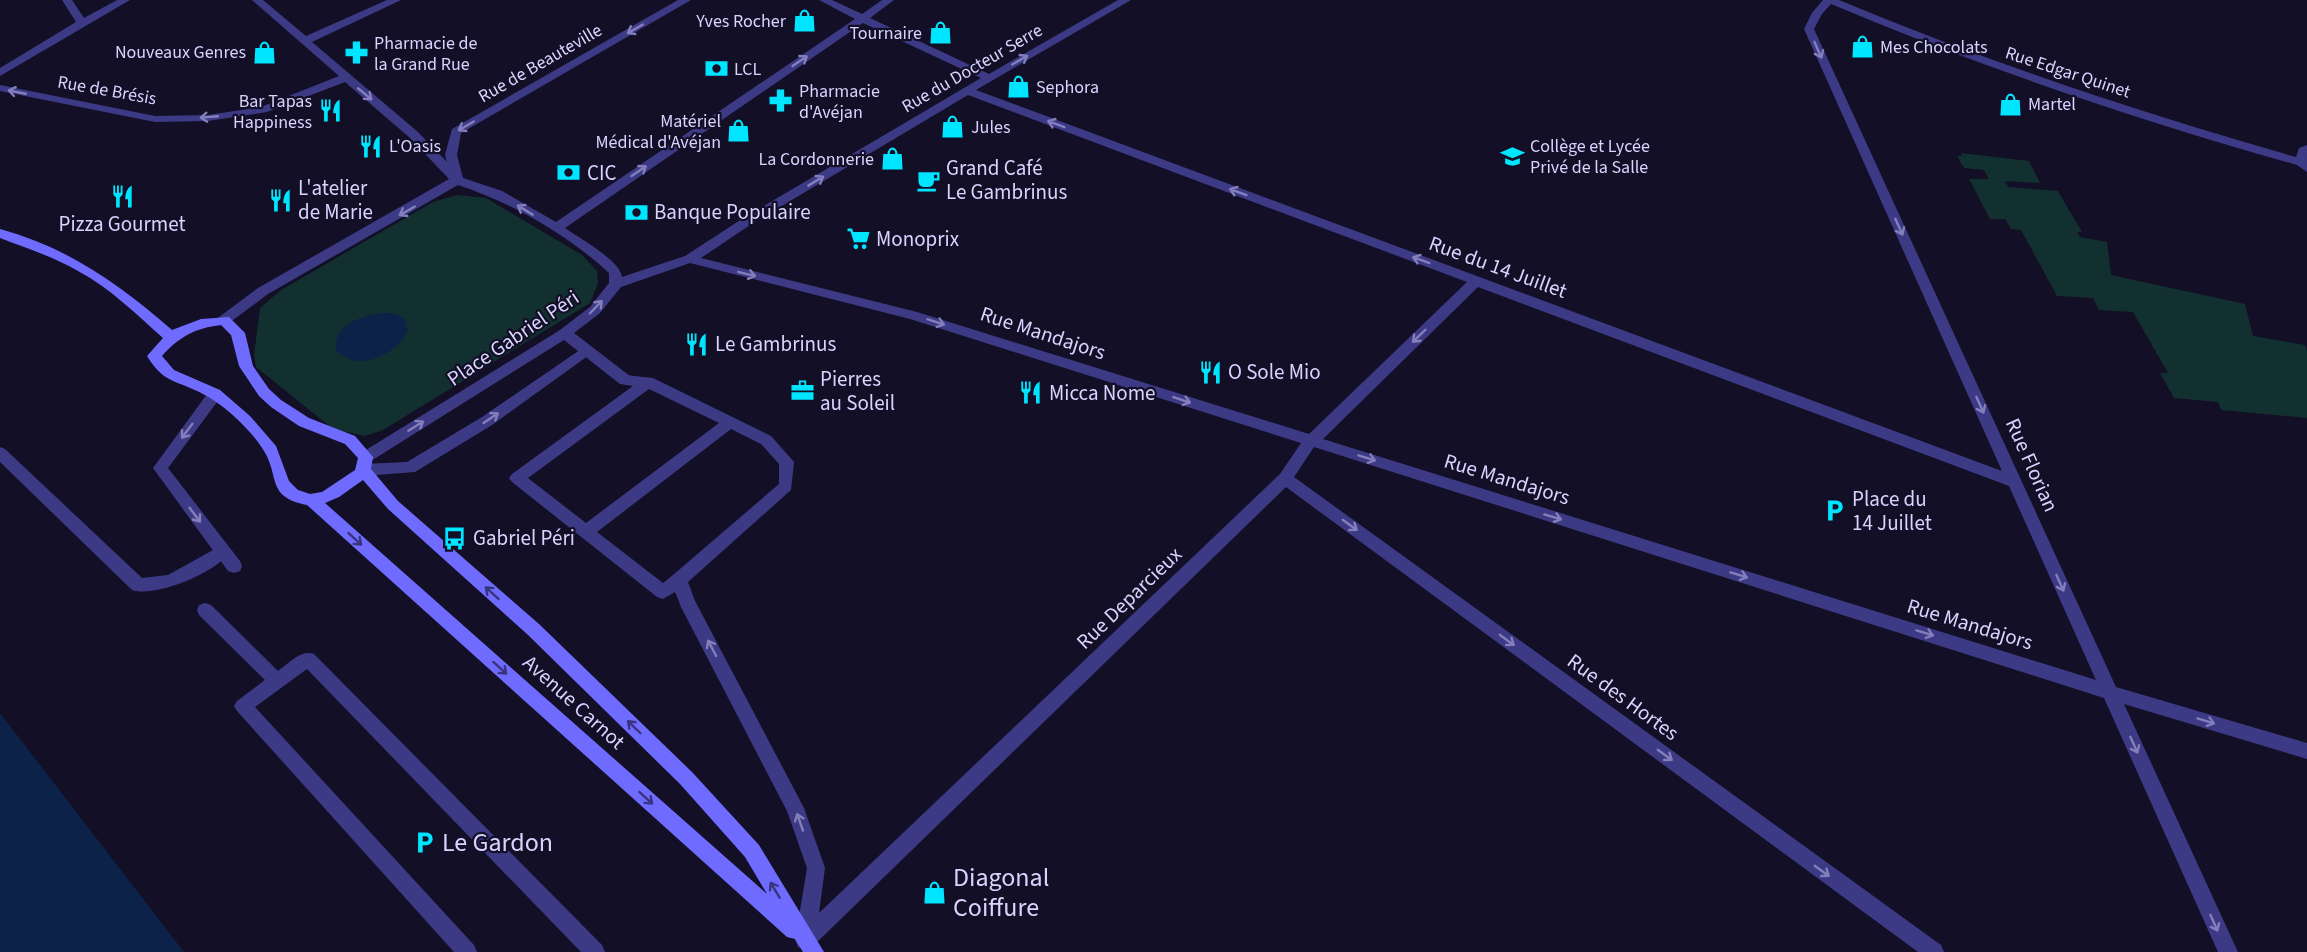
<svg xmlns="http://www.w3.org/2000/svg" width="2307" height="952" viewBox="0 0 2307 952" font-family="'Source Sans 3',sans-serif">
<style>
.green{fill:#12302f}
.water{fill:#0c2248}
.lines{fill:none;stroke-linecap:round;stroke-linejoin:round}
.lane{fill:#3d3a85;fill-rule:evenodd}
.street{fill:#3d3a85;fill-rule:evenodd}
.secondary{fill:#6f6bff;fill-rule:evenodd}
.oneway{stroke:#837fbc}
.oneway2{stroke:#38347d}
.labels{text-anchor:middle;stroke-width:4.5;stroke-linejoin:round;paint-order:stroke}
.far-poi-label{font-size:18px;fill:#d9d4ff;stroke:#130f26;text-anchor:start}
.far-street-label{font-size:18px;fill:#d9d4ff;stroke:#130f26}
.poi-label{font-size:21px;fill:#d9d4ff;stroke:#130f26;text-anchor:start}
.street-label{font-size:21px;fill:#d9d4ff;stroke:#130f26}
.near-poi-label{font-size:26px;fill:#d9d4ff;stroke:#130f26;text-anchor:start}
</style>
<rect width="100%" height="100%" fill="#130f26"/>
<!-- green -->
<g class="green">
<polygon points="1961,153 2029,161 2040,183 2005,181 2008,187 2058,191 2082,232 2077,232 2080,237 2107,242 2111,275 2245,304 2253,336 2305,345 2307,351 2307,418 2221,410 2218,402 2174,398 2160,373 2168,373 2133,312 2099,310 2093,298 2057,296 2021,230 2011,229 2005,219 1990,219 1969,179 1989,179 1984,170 1964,168 1957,156 1962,156"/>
<polygon points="457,195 486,198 582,255 597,271 598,284 590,303 383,430 365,436 333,429 256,367 254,355 260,308 281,290 433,202"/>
</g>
<!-- water -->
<g class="water">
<path d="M392 313 405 319 408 330C399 354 356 374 336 350 332 322 371 312 392 313Z"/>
<polygon points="0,713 184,952 0,952"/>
</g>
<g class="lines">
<!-- lane -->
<g class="lane">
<polygon points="587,345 594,350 592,353 492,425 415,472 363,476 358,474 356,470 358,466 363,464 407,462 482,417"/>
<path d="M625 375 653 378 771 436 794 462 791 490 688 582 696 604 694 609 688 611 682 609 675 592 663 599 657 597 512 482 509 478 512 474 633 386 620 384 618 380ZM649 389 719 423 586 523 528 478ZM731 429 761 444 779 464V484L673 575 663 583 597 532Z"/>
<polygon points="215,389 220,390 222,394 220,398 168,468 240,561 242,566 240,571 234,573 228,571 153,468 210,390"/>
<path d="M205 603 211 605 278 671C288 664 301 649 314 654L602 945 605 952H581L307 669 255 707 474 945 477 952H454L237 711 234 706 237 701 265 680 199 615 197 610 199 605Z"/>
</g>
<!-- street -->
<g class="street">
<polygon points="62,0 72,0 84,18 117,0 130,0 0,76 0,68 76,22"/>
<path d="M252 0H263L306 36 387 0H401L312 42 418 132 447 162 445 155 452 129 678 0H691L461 133 457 155 463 178 502 191 556 222 855 19 819 0H832L862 14 882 0H894L870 18 989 74 1118 0H1131L976 90 2002 471 1804 29 1812 13 1823 0H1839C1988 62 2140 113 2296 157L2299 148 2307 145V172L2297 165C2138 120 1983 68 1831 4L1822 14 1814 29 2116 687 2307 743V759L2124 704 2238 952H2218L2104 698 1314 447 1294 477 1941 945 1944 952H1918L1286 487 812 947 805 950 798 947 795 940 807 868 787 811 682 609 680 604 682 599 688 597 694 599 804 808 825 868 819 913 1280 474 1301 443 910 319 690 263 621 287 600 313 574 333 630 376 632 380 630 384H620L564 340 371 461H361L359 457 361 453 560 330 590 307 609 283V273C567 234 512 203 458 185L268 294 229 323H219L217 320 219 317 258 288 449 179 410 138 345 82 267 112 208 121 155 122 0 91V85L155 116 208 115 261 107 339 76ZM863 23 981 78 745 217 685 256 622 277C620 260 579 238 565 228ZM968 95 1467 282 1309 434 917 312 701 258 753 223ZM1478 287 2009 486 2096 680 1323 439Z"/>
<path d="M0 447 5 449 142 578 168 575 222 545 228 546 230 551C219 572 155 598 132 590L0 462Z"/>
</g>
<!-- secondary -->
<path class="secondary" d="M0 229C69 248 119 284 172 330L201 319 229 317 245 333 253 366 269 389 281 400 309 418 355 436 373 457 371 469 398 501 539 624 692 772 759 845 824 952H803L795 939 787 937 307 505C266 497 280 477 264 451 251 430 225 405 203 394 177 380 164 384 147 356L163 338C136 314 110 288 78 271 54 257 26 248 0 238ZM221 325 231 335 239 366 259 396 271 407 299 426 345 444 358 458 355 470 322 492 310 494 298 490 289 481 276 446 250 416 220 390 174 370 162 356C179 337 195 328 221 325ZM363 480 388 509 527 634 680 784 745 857 767 894 325 503 339 497Z"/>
</g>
<!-- one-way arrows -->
<defs><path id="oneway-shaft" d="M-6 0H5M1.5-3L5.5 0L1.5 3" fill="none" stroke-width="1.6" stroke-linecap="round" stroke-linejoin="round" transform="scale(1.5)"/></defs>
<g class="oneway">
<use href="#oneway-shaft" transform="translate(635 29) rotate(150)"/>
<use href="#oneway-shaft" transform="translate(1818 50) rotate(66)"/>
<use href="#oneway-shaft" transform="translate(1020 60) rotate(-30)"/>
<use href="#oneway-shaft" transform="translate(800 61) rotate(-34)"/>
<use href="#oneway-shaft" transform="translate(17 92) rotate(-169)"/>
<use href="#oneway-shaft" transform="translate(365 94) rotate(40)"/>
<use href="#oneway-shaft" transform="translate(209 117) rotate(175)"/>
<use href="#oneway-shaft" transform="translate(1056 124) rotate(-160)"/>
<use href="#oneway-shaft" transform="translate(466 126) rotate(150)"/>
<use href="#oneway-shaft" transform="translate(639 171) rotate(-34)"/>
<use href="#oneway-shaft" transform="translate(816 181) rotate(-31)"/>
<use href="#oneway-shaft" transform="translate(1238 192) rotate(-160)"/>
<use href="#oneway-shaft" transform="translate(525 210) rotate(-149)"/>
<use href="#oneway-shaft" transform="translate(407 211) rotate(150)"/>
<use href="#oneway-shaft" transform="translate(1899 227) rotate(66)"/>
<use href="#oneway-shaft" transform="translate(1421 260) rotate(-160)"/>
<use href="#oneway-shaft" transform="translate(747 274) rotate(14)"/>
<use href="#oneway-shaft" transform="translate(596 307) rotate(-46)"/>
<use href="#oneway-shaft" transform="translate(936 322) rotate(18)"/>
<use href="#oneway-shaft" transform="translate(1419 336) rotate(136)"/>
<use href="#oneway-shaft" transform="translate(1182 400) rotate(18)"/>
<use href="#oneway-shaft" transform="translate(1980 405) rotate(66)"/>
<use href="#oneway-shaft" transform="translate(491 418) rotate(-34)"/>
<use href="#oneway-shaft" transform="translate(416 426) rotate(-32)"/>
<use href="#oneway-shaft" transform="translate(187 431) rotate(127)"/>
<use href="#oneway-shaft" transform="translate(1367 458) rotate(17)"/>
<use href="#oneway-shaft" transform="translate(195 515) rotate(53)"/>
<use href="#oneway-shaft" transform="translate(1553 517) rotate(17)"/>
<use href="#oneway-shaft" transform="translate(1350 525) rotate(36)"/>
<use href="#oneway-shaft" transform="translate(1739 575) rotate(17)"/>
<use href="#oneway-shaft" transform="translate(2060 583) rotate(66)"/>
<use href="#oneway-shaft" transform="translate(1925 633) rotate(17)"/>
<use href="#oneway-shaft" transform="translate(1507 640) rotate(36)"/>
<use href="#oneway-shaft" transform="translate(712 648) rotate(-118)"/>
<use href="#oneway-shaft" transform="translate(2206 721) rotate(17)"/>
<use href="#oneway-shaft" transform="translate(2134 745) rotate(66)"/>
<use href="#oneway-shaft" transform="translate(1665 755) rotate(36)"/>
<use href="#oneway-shaft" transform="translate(800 822) rotate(-109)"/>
<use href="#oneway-shaft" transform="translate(1822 871) rotate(36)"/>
<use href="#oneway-shaft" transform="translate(2214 923) rotate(66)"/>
</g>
<g class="oneway2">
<use href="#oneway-shaft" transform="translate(355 539) rotate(42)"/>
<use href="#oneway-shaft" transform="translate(492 593) rotate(-138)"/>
<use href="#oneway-shaft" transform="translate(500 668) rotate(42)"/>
<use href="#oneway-shaft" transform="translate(634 727) rotate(-136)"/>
<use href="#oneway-shaft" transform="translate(646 798) rotate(42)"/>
<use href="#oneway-shaft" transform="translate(775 890) rotate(-121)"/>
</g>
<!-- icons -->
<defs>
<symbol id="shop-bare" viewBox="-9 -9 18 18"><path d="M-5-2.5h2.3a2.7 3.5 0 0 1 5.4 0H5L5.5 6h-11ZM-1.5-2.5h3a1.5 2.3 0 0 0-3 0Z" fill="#00e5ff" stroke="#130f26" stroke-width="2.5" paint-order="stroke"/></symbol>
<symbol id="pharmacy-bare" viewBox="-9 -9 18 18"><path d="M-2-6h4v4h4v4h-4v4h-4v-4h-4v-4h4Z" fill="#00e5ff" stroke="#130f26" stroke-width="2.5" paint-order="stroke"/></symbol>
<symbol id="bank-bare" viewBox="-9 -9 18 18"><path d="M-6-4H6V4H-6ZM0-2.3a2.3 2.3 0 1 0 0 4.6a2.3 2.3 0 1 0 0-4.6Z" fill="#00e5ff" stroke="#130f26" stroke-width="2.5" paint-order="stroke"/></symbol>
<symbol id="restaurant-bare" viewBox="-9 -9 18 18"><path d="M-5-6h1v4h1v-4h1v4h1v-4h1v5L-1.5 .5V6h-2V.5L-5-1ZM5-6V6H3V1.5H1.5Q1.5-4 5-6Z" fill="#00e5ff" stroke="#130f26" stroke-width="2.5" paint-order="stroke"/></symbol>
<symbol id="school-bare" viewBox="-9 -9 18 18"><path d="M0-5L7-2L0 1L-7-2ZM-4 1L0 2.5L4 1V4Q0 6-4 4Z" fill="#00e5ff" stroke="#130f26" stroke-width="2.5" paint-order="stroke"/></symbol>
<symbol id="cafe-bare" viewBox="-9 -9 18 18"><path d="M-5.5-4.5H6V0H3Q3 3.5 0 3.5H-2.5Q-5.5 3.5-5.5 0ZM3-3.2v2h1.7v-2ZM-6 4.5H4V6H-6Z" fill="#00e5ff" stroke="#130f26" stroke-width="2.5" paint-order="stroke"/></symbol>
<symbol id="supermarket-bare" viewBox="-9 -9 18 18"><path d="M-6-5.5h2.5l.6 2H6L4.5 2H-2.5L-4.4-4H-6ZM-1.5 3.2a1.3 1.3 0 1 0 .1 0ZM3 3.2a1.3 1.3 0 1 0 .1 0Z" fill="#00e5ff" stroke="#130f26" stroke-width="2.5" paint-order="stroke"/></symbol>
<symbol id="office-bare" viewBox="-9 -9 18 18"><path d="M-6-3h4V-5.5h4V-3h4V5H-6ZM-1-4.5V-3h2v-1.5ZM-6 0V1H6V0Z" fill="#00e5ff" stroke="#130f26" stroke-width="2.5" paint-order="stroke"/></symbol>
<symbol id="parking-bare" viewBox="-9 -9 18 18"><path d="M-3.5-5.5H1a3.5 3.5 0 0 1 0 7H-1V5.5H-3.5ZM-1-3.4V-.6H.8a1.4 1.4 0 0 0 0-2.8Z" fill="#00e5ff" stroke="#130f26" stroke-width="2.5" paint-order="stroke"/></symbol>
<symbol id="bus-bare" viewBox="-9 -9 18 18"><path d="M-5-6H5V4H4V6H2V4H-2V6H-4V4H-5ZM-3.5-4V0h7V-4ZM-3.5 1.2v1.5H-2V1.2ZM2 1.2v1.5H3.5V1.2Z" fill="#00e5ff" stroke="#130f26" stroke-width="2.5" paint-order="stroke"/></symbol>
</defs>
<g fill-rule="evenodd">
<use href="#shop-bare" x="788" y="4" width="33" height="33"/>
<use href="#shop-bare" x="924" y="16" width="33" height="33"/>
<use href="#shop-bare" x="1846" y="30" width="33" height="33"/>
<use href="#shop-bare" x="248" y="36" width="33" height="33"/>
<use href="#pharmacy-bare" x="340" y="36" width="33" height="33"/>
<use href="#bank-bare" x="700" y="52" width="33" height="33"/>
<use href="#shop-bare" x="1002" y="70" width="33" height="33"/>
<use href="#pharmacy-bare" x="764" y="84" width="33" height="33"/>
<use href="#shop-bare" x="1994" y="88" width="33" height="33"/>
<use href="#restaurant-bare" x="314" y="94" width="33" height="33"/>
<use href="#shop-bare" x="936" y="110" width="33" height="33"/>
<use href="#shop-bare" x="722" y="114" width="33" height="33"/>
<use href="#restaurant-bare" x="354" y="130" width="33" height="33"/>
<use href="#school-bare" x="1496" y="140" width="33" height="33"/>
<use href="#shop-bare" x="876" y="142" width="33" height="33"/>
<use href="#bank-bare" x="552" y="156" width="33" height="33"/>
<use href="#cafe-bare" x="912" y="164" width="33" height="33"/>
<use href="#restaurant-bare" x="106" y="180" width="33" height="33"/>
<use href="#restaurant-bare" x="264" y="184" width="33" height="33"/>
<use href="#bank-bare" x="620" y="196" width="33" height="33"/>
<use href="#supermarket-bare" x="842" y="222" width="33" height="33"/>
<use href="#restaurant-bare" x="680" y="328" width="33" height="33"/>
<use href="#restaurant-bare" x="1194" y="356" width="33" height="33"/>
<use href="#office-bare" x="786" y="374" width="33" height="33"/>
<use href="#restaurant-bare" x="1014" y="376" width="33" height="33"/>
<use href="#parking-bare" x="1818" y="494" width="33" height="33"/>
<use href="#bus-bare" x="438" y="522" width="33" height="33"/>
<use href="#parking-bare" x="408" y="826" width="33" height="33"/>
<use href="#shop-bare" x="918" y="876" width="33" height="33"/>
</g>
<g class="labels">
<!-- far-poi labels -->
<g class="far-poi-label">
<text x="786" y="27" text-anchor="end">Yves Rocher</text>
<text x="922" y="39" text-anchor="end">Tournaire</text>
<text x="374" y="49">Pharmacie de<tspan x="374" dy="21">la Grand Rue</tspan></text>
<text x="1880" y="53">Mes Chocolats</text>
<text x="246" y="58" text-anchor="end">Nouveaux Genres</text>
<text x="734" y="75">LCL</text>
<text x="1036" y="93">Sephora</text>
<text x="799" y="97">Pharmacie<tspan x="799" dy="21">d'Avéjan</tspan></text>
<text x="312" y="107" text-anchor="end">Bar Tapas<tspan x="312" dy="21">Happiness</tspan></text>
<text x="2028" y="110">Martel</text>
<text x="721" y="127" text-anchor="end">Matériel<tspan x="721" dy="21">Médical d'Avéjan</tspan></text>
<text x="971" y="133">Jules</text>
<text x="389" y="152">L'Oasis</text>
<text x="1530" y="152">Collège et Lycée<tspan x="1530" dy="21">Privé de la Salle</tspan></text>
<text x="874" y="165" text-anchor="end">La Cordonnerie</text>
</g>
<!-- far-street labels -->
<g class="far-street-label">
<text transform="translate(540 63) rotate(-30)" y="6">Rue de Beauteville</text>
<text transform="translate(972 68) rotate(-30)" y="6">Rue du Docteur Serre</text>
<text transform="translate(2068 72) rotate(18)" y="6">Rue Edgar Quinet</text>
<text transform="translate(107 90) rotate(10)" y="6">Rue de Brésis</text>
</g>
<!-- poi labels -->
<g class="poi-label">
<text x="946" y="175">Grand Café<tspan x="946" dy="24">Le Gambrinus</tspan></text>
<text x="587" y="180">CIC</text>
<text x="298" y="195">L'atelier<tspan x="298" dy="24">de Marie</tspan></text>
<text x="654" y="219">Banque Populaire</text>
<text x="122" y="231" text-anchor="middle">Pizza Gourmet</text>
<text x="876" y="246">Monoprix</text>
<text x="715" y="351">Le Gambrinus</text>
<text x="1228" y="379">O Sole Mio</text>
<text x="820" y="386">Pierres<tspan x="820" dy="24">au Soleil</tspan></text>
<text x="1049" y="400">Micca Nome</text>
<text x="1852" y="506">Place du<tspan x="1852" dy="24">14 Juillet</tspan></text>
<text x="473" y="545">Gabriel Péri</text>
</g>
<!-- street labels -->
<g class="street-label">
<text transform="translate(1498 267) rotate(20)" y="7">Rue du 14 Juillet</text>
<text transform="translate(1043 333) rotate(18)" y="7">Rue Mandajors</text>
<text transform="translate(513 338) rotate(-34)" y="7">Place Gabriel Péri</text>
<text transform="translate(2032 465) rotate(66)" y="7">Rue Florian</text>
<text transform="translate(1507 479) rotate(17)" y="7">Rue Mandajors</text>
<text transform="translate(1129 598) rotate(-44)" y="7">Rue Deparcieux</text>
<text transform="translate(1970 624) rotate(17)" y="7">Rue Mandajors</text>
<text transform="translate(1623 697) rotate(36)" y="7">Rue des Hortes</text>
<text transform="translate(574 702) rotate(42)" y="7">Avenue Carnot</text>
</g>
<!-- near-poi labels -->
<g class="near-poi-label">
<text x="442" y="851">Le Gardon</text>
<text x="953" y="886">Diagonal<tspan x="953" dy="30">Coiffure</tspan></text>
</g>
</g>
</svg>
